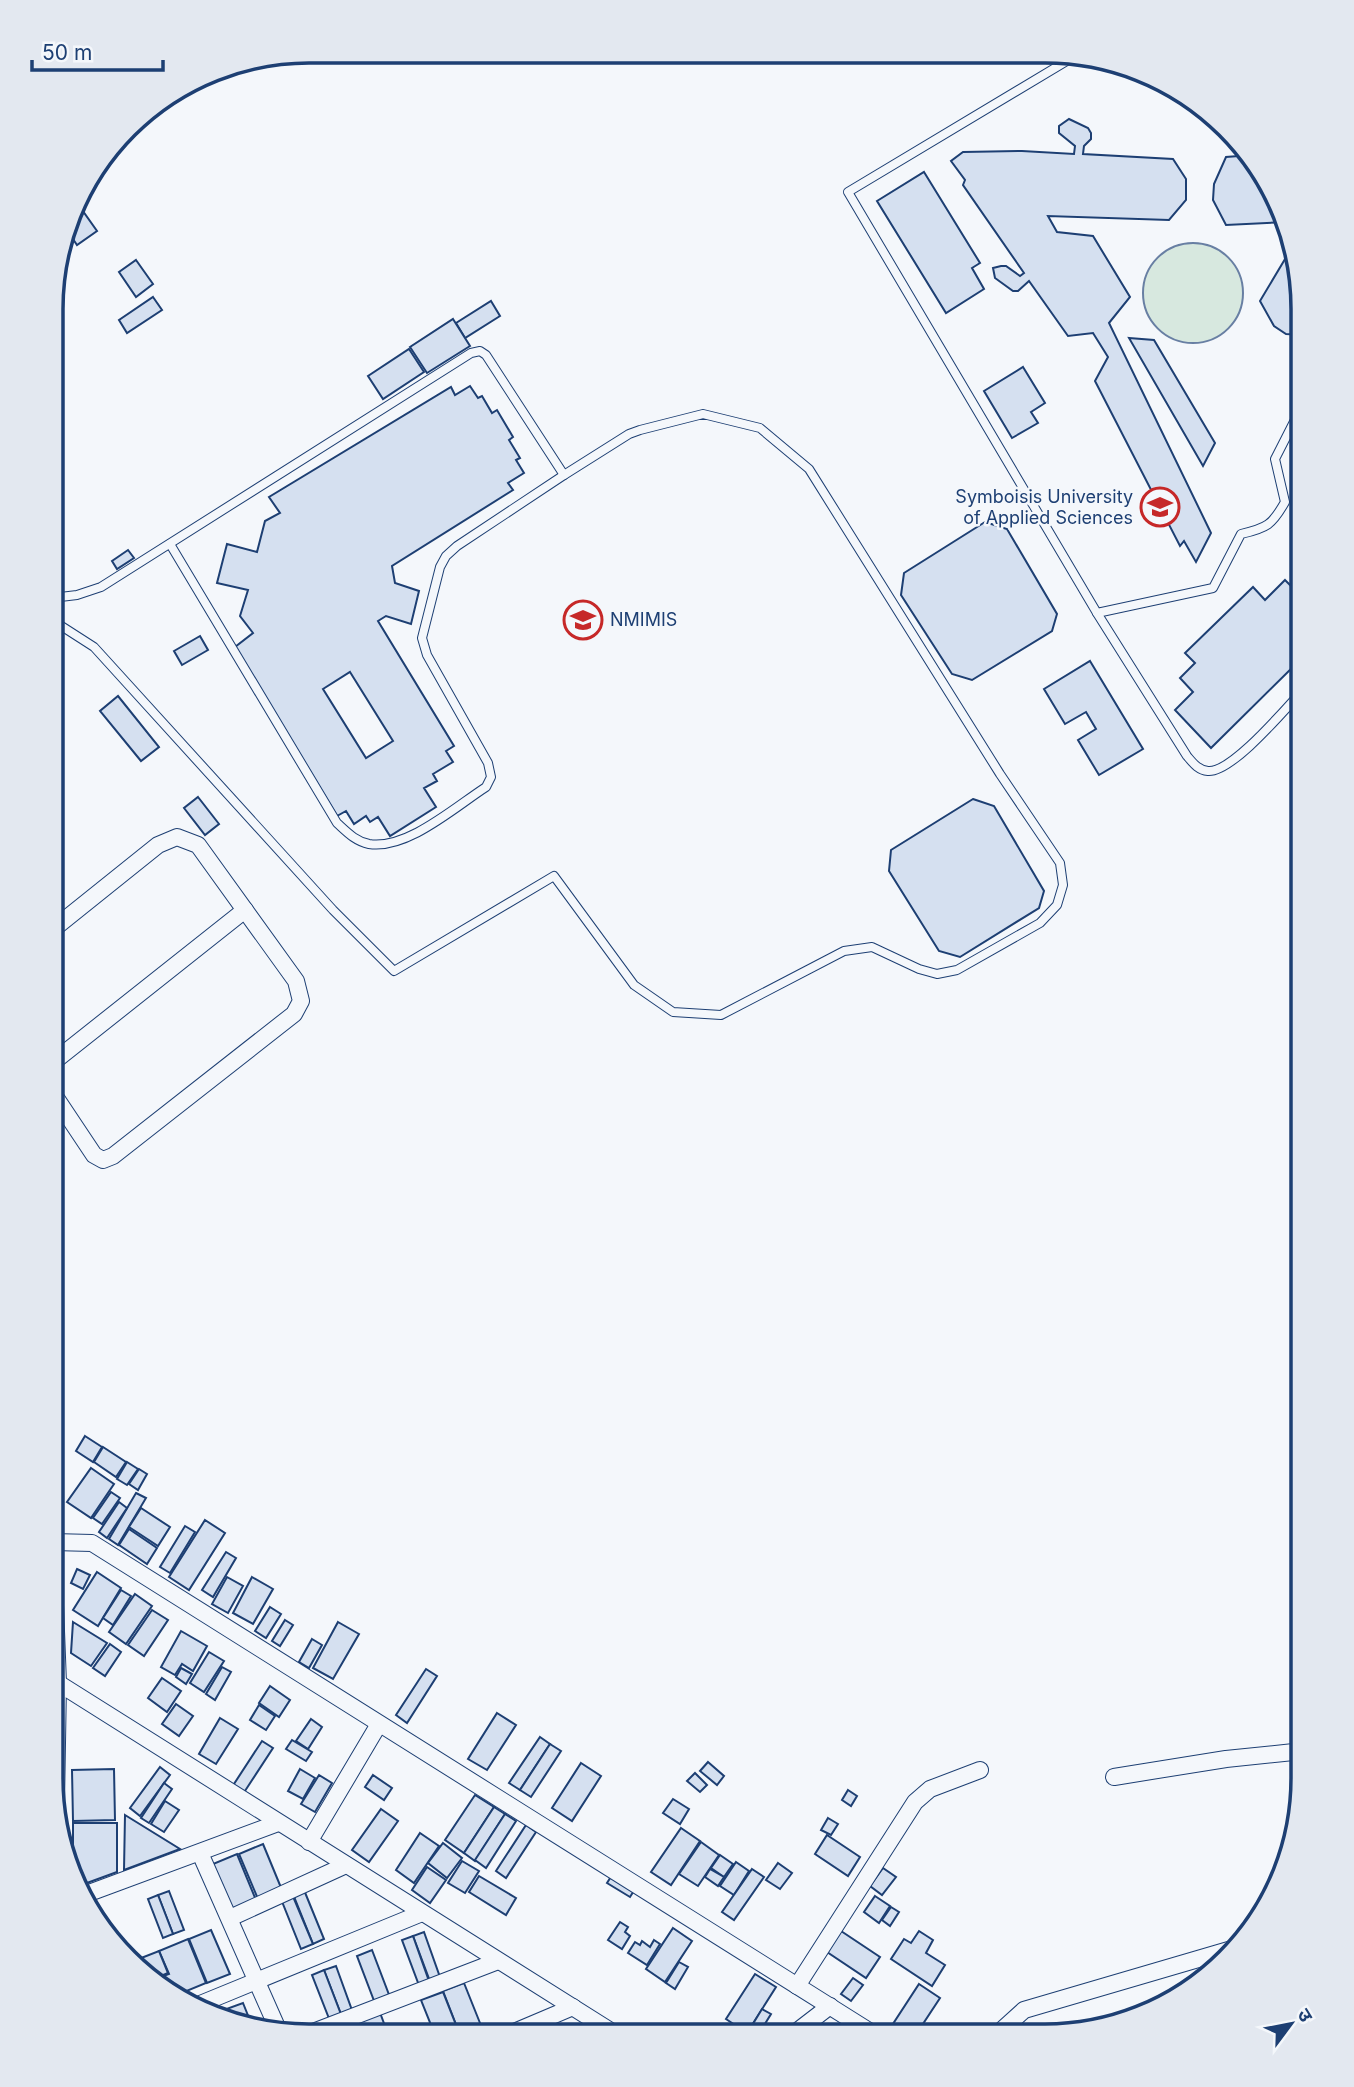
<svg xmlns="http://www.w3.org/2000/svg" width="1354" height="2087" viewBox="0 0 1354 2087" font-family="Inter,'Noto Sans Devanagari',sans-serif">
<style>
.green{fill:#d7e8df;stroke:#687fa3;stroke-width:2}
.building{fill:#d5e0f0;stroke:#1d3f73;stroke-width:2;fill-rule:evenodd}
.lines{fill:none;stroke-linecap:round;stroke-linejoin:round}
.lane-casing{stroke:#1d3f73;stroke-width:10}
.street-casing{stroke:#1d3f73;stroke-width:18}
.lane{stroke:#f4f7fb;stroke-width:8}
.street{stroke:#f4f7fb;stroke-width:16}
.labels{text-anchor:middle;stroke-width:5;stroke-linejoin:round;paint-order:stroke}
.poi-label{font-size:18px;fill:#1d3f73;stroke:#f4f7fb;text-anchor:end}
.rim{fill:none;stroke:#1d3f73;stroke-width:3.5}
</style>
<rect width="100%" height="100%" fill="#f4f7fb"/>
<!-- green -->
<circle class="green" cx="1193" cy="293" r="50"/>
<!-- building -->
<g class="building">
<polygon points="1069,119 1088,128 1091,133 1091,139 1084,146 1083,154 1173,159 1186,179 1186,200 1169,220 1048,216 1057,232 1093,236 1130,297 1109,323 1211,533 1196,562 1184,541 1180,546 1095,381 1108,357 1093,333 1068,336 1029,281 1018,291 1013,291 995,278 993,268 1001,266 1006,266 1020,276 1024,273 963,185 965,180 951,161 963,152 1022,151 1074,154 1075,146 1059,133 1059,126"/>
<polygon points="1252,155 1283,210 1286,222 1226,225 1213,200 1214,184 1226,157"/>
<polygon points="924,172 980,263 972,268 984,289 946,313 877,201"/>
<polygon points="82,188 87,195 78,204 97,231 77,245 67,230 78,194"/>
<polygon points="1291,249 1303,309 1303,335 1286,334 1274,326 1260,301"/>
<polygon points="136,260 153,284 136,297 119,272"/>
<polygon points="153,297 162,310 127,333 119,320"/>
<polygon points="491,301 500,316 465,338 456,323"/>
<polygon points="453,319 470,346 427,373 410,347"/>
<polygon points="1129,338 1154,340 1215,443 1203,466"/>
<polygon points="409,349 424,372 383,399 368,376"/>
<polygon points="1023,367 1045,403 1031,412 1038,423 1012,438 984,391"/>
<path d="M470 386 478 398 482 396 492 413 497 410 513 437 509 440 520 458 516 460 524 473 508 483 513 490 392 566 395 583 419 591 411 624 386 616 378 621 454 746 446 751 453 762 433 774 437 781 424 788 436 807 390 836 378 817 370 822 366 816 354 824 346 811 337 816 235 647 253 633 240 616 248 590 217 583 227 544 257 552 265 521 280 513 269 497 451 387 455 395ZM350 672 393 741 366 758 323 689Z"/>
<polygon points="985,522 1007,529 1057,614 1052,631 972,680 952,674 901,595 904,573"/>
<polygon points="128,550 134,558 117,569 112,561"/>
<polygon points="1285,580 1296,591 1303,584 1303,657 1211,748 1175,710 1193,692 1180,678 1195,663 1185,653 1253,587 1265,600"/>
<polygon points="200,636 208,650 182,665 174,651"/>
<polygon points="1090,661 1143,749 1099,775 1078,740 1096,729 1086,712 1065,724 1044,689"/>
<polygon points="118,696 159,747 141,761 100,711"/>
<polygon points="198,797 219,824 205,835 184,808"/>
<polygon points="973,799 994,806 1044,891 1039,908 960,957 939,951 889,871 891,850"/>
<polygon points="85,1436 102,1447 93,1462 76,1451"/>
<polygon points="103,1447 126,1462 116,1477 94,1462"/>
<polygon points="127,1462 138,1469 127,1485 117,1479"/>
<polygon points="91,1468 114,1484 91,1518 67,1502"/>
<polygon points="139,1469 147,1474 138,1490 129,1484"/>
<polygon points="111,1492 120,1498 102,1524 93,1518"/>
<polygon points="136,1493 146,1498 118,1545 109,1539"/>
<polygon points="119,1502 127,1508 107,1538 99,1532"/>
<polygon points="141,1508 170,1527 158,1546 129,1527"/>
<polygon points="205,1520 225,1533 189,1590 169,1577"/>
<polygon points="185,1526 195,1532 170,1573 160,1567"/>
<polygon points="129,1529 157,1548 147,1564 119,1545"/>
<polygon points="226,1552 236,1558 213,1597 202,1590"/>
<polygon points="77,1569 90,1575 83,1589 71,1583"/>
<polygon points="97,1572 121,1588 98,1626 73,1610"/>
<polygon points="227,1577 243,1586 228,1613 212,1604"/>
<polygon points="252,1577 273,1589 253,1624 233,1613"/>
<polygon points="121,1590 131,1596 113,1625 103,1618"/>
<polygon points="135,1594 152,1606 126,1644 109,1632"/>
<polygon points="270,1607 281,1614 266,1638 255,1631"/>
<polygon points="152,1610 168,1620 144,1656 128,1645"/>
<polygon points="285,1620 293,1625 280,1646 272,1641"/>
<polygon points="73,1622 107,1643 91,1666 71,1653"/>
<polygon points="338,1622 359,1634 333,1679 313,1668"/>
<polygon points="181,1631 207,1646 193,1671 182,1664 175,1675 161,1667"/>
<polygon points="312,1639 322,1645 309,1668 299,1662"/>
<polygon points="110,1644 121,1652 105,1676 93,1668"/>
<polygon points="209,1652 224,1661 204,1692 190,1683"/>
<polygon points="222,1667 231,1672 215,1700 206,1694"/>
<polygon points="181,1668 192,1674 186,1684 176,1677"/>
<polygon points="426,1669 437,1676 407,1723 396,1715"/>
<polygon points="162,1678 181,1691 167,1712 148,1698"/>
<polygon points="270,1686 290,1700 279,1717 259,1703"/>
<polygon points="176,1704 193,1716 179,1736 162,1724"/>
<polygon points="259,1705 275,1716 266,1730 250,1720"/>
<polygon points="497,1713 516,1725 487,1770 468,1759"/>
<polygon points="220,1718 238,1729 216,1764 199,1754"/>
<polygon points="311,1719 322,1727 308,1749 296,1741"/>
<polygon points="540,1737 550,1744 520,1790 509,1783"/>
<polygon points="292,1740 312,1752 306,1761 286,1749"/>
<polygon points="262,1741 273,1748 243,1794 232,1787"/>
<polygon points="550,1744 561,1751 531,1797 520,1790"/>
<polygon points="708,1762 724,1776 717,1785 700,1771"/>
<polygon points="581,1763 601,1776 572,1821 552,1808"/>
<polygon points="160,1767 170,1775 140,1816 130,1808"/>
<polygon points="114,1769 115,1820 73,1821 72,1770"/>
<polygon points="300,1769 315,1778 303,1799 288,1791"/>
<polygon points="695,1773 707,1785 700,1792 687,1781"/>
<polygon points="319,1775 332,1783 315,1812 301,1804"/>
<polygon points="373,1775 392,1788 384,1800 365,1787"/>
<polygon points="164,1783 172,1789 149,1823 141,1818"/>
<polygon points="848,1790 857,1796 851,1806 842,1800"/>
<polygon points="475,1795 494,1807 464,1853 445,1840"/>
<polygon points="673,1799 689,1809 680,1824 663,1813"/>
<polygon points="165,1801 179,1810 164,1832 151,1824"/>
<polygon points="494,1807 505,1814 475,1861 464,1853"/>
<polygon points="381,1809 398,1821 369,1862 352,1850"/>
<polygon points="505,1814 516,1821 486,1868 475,1860"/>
<polygon points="125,1815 180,1849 124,1870"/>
<polygon points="828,1818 838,1824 831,1835 821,1830"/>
<polygon points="73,1823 117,1823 117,1872 76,1887 73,1882"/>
<polygon points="526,1825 536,1832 506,1878 496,1871"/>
<polygon points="681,1828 700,1841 671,1885 651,1872"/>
<polygon points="420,1833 439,1846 414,1883 396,1870"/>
<polygon points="827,1835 860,1857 848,1876 815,1854"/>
<polygon points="701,1842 719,1855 698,1886 679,1874"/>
<polygon points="443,1843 462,1858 447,1878 428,1863"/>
<polygon points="263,1844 282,1890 258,1899 239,1854"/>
<polygon points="237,1854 256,1900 232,1910 213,1864"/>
<polygon points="720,1855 733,1864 724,1877 711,1868"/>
<polygon points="462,1861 479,1871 465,1893 448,1883"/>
<polygon points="736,1862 749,1871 734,1895 720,1886"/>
<polygon points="778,1863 792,1873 780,1889 766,1880"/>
<polygon points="427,1867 446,1880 430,1903 412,1890"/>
<polygon points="883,1868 896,1877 882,1895 870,1886"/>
<polygon points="710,1869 724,1877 718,1886 705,1877"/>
<polygon points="752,1869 764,1877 734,1920 722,1912"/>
<polygon points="612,1875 635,1889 630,1897 607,1883"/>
<polygon points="479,1876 516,1898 506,1915 469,1892"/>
<polygon points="304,1890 324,1939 313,1944 293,1894"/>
<polygon points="169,1891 184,1930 173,1934 158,1895"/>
<polygon points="292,1894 313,1944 301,1949 281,1899"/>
<polygon points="158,1895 173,1934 163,1938 148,1899"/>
<polygon points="875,1896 890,1906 879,1923 864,1912"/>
<polygon points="891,1907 899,1912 890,1926 882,1920"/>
<polygon points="620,1922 628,1927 625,1932 630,1936 622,1949 608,1940"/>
<polygon points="673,1928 692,1941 665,1982 646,1969"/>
<polygon points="211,1930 230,1974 207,1983 189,1939"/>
<polygon points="841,1931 880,1957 866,1978 827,1952"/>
<polygon points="919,1931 933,1940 926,1953 945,1965 932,1986 891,1959 904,1939 911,1943"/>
<polygon points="424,1932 441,1980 431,1984 413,1936"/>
<polygon points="413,1936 430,1984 420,1988 402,1940"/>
<polygon points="188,1939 206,1983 177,1995 176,1991 170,1994 150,1981 169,1974 159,1951"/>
<polygon points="654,1940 660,1944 647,1965 628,1953 635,1942 640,1945 642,1941 650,1947"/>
<polygon points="372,1950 391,2000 376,2006 357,1956"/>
<polygon points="159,1951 168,1973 149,1981 131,1962"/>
<polygon points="679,1962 688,1967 675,1989 666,1983"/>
<polygon points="336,1966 353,2013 342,2017 324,1970"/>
<polygon points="324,1970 342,2017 330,2021 312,1975"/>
<polygon points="755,1974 776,1987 747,2033 726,2019"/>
<polygon points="853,1978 863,1985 851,2001 841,1994"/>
<polygon points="464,1983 482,2028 460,2035 443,1991"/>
<polygon points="919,1984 940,1998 915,2036 898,2036 889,2030"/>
<polygon points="443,1992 460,2035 435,2035 421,2000"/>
<polygon points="243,2003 253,2028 221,2020 218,2012"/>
<polygon points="762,2009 771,2014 758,2035 754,2035 748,2032"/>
<polygon points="379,2010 388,2034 361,2034 355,2020"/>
<polygon points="354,2020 360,2034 337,2034 334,2028"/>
<polygon points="837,2025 854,2036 830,2036"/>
</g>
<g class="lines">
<defs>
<g id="lane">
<path d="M1080 53 848 192 1097 613 1213 588 1241 534C1267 528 1272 525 1285 502L1275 459 1303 404"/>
<polyline points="52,598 77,595 101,587 471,353 480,351 486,355 564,475"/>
<path d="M1097 613 1187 756C1193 763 1198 770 1208 771 1232 773 1286 708 1303 690"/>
<path d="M52 620 94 647 333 910 394 971 554 876 634 985 673 1012 721 1015 844 951 872 947 919 969 937 974 957 970 1040 923 1057 905 1063 885 1060 863 1000 774 809 469 760 428 703 414 640 430 629 434 564 475 457 546 446 556 440 567 422 638 427 655 488 763 491 777 486 787C455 807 407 850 369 844 355 841 347 832 337 823L170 544"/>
</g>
<g id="street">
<polyline points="52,1063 245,910"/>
<polyline points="52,1092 94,1155 103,1160 113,1156 294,1014 301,1001 296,981 198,845 177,837 158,845 52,930"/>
<polyline points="51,1501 58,1683 56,1803"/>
<polyline points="53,1542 92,1543 877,2036"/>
<polyline points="51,1683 58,1683 617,2035"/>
<polyline points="1114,1777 1226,1759 1303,1751"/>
<polyline points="309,1842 379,1724"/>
<polyline points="200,1853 280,2034"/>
<polyline points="81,1896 278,1823"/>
<polyline points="230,1918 346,1865"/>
<polyline points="797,1986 915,1802 930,1789 980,1770"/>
<polyline points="193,2007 422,1913"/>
<polyline points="308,2034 498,1961"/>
<polyline points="507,2035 573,2007"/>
<polyline points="791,2036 830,2006"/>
<polyline points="999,2036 1002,2030 1024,2010 1239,1947"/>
</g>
</defs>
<!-- lane casing -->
<use href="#lane" class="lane-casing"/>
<!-- street casing -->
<use href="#street" class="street-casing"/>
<!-- lane -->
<use href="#lane" class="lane"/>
<!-- street -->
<use href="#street" class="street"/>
</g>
<!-- icons -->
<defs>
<symbol id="university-ring" viewBox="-11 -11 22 22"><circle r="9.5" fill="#f4f7fb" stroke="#c62828" stroke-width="1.5"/><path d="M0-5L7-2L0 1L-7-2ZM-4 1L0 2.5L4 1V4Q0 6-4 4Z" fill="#c62828"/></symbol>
</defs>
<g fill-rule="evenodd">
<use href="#university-ring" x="1138" y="485" width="44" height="44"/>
<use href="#university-ring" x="561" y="598" width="44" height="44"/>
</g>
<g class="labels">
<!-- poi labels -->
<g class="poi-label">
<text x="1133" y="503">Symboisis University<tspan x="1133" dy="21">of Applied Sciences</tspan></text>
<text x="610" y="626" text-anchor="start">NMIMIS</text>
</g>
</g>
<!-- crop -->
<path d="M0 0H1354V2087H0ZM309 63H1045A246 246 0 0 1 1291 309V1778A246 246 0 0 1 1045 2024H309A246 246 0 0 1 63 1778V309A246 246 0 0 1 309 63Z" fill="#e3e8f0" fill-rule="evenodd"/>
<path class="rim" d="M309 63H1045A246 246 0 0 1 1291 309V1778A246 246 0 0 1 1045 2024H309A246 246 0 0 1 63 1778V309A246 246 0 0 1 309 63Z"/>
<!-- north arrow -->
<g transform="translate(1291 2024) rotate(58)" stroke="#f4f7fb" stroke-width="5" paint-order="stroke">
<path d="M0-5L12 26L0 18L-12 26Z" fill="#1d3f73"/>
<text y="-10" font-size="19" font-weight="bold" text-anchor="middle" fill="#1d3f73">उ</text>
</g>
<!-- scale -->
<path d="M32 60v10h131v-10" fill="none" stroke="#1d3f73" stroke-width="3.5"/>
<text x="42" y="60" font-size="21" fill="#1d3f73" stroke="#f4f7fb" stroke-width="5" paint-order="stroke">50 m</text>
</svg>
